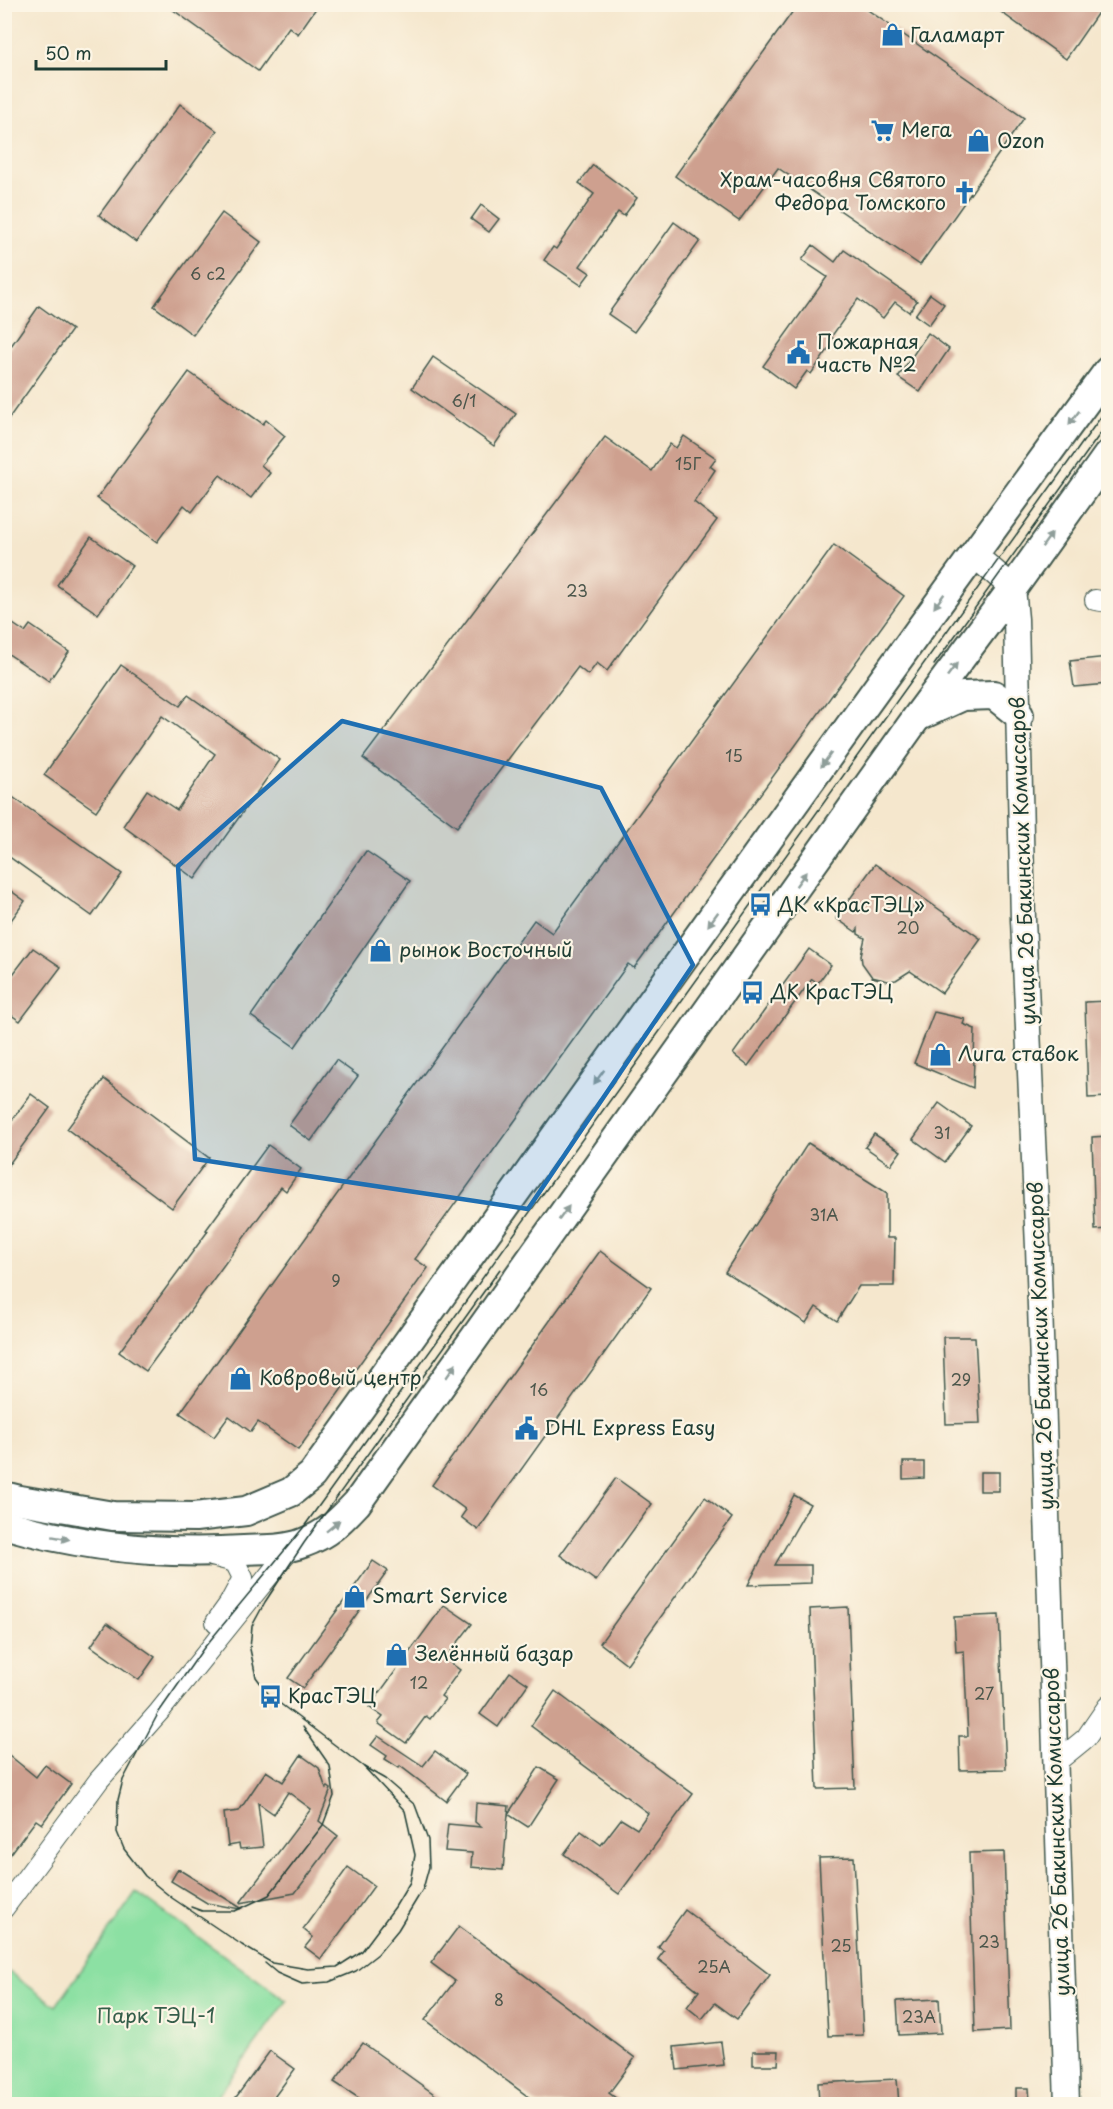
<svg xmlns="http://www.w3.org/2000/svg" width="1113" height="2109" viewBox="0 0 1113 2109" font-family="'Playpen Sans',sans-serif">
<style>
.green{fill:#8ce0a3;stroke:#568e6c;stroke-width:1.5}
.building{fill:#cea08f}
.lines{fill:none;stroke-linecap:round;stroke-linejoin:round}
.minor-casing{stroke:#3f564b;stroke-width:22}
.major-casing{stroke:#3f564b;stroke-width:27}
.highway-casing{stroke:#3f564b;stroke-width:32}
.minor{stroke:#fff;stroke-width:20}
.major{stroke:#fff;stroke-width:24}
.highway{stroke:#fff;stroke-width:28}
.tram{stroke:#1f3d34;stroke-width:1.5}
.oneway{fill:#8f9e9a}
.marked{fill:#1f6fb2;fill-opacity:0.2;stroke:#1f6fb2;stroke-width:4.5;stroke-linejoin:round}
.labels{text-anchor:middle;stroke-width:4.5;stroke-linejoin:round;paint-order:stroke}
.number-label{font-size:16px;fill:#4b564b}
.poi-label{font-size:20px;fill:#1f3d34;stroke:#fcf5e5;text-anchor:start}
.street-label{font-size:20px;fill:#1f3d34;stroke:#fcf5e5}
.park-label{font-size:20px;fill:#355e4a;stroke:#fcf5e5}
</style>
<rect width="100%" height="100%" fill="#fcf5e5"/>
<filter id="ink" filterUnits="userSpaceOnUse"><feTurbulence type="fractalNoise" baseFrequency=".0167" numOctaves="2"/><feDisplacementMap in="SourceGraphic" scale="12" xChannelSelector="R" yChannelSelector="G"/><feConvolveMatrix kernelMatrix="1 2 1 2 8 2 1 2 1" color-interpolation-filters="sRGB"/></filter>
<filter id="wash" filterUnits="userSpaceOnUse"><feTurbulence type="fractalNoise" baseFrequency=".008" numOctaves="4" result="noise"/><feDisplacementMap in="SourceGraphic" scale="24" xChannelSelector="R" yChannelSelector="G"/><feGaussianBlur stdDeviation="1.35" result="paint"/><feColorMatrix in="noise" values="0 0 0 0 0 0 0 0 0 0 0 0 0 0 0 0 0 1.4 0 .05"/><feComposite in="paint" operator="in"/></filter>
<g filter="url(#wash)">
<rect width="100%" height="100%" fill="#f5e7cd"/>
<!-- green -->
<polygon class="green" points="136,1892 287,2001 212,2104 5,2104 5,1969 56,2006"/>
<g id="blocks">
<!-- building -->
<g class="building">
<polygon points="165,4 319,4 298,34 289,27 258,71"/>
<polygon points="798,4 859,4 1024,118 920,265 778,168 739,221 675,176"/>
<polygon points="990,4 1104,4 1066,59"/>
<polygon points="180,104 217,131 136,242 99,215"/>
<polygon points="593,165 637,198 624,216 618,212 580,266 590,273 581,285 544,260 553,247 556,249 594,194 579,183"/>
<polygon points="481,205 499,219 489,232 471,219"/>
<polygon points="222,213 261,242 193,335 154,306"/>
<polygon points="674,222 700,241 634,332 608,314"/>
<polygon points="813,245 835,262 844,250 917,301 909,312 895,302 883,318 858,299 831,337 835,340 811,374 807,371 794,389 763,366 827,277 802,260"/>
<polygon points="930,294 944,304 929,325 915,315"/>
<polygon points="39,306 72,330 4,425 4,356"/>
<polygon points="928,333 949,349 920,392 898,377"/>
<polygon points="433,357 516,414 494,446 412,388"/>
<polygon points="189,372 263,424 266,420 285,436 261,465 270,473 251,498 220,475 192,512 184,505 157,542 97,498"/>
<polygon points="684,436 716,458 710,466 715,470 694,502 717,520 607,671 597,663 588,675 578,667 457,827 363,758 605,437 652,471 670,444 676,448"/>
<polygon points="91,537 132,566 98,614 57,585"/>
<polygon points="834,545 904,596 634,968 628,964 415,1259 428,1268 298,1450 258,1422 251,1432 229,1416 214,1437 180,1413 534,920 552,933"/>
<polygon points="4,618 25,632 30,625 69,652 49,681 4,651"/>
<polygon points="1108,657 1108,684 1074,687 1070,661"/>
<polygon points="121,665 180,706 188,695 280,760 195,879 123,826 147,790 177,810 215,754 162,716 96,811 44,775"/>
<polygon points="4,791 122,874 92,916 4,853"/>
<polygon points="366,851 410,881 295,1047 251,1016"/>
<polygon points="875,864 981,939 942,993 910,971 896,980 888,981 872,977 862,963 861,955 865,938 858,934 858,929 856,932 836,918"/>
<polygon points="4,886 25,901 4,930"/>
<polygon points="33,948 61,967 20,1021 4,1010 4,986"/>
<polygon points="809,949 831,965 818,983 812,979 748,1066 733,1054"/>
<polygon points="1108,1001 1108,1097 1088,1098 1085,1002"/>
<polygon points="934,1012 965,1019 963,1024 975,1029 973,1088 914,1063"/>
<polygon points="336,1060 358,1076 311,1141 289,1125"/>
<polygon points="104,1079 209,1158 172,1208 67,1129"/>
<polygon points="31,1094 50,1108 4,1171 4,1131"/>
<polygon points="939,1103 971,1126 945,1162 913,1139"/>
<polygon points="874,1134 901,1151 891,1165 865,1147"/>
<polygon points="1108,1136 1108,1229 1095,1230 1092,1137"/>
<polygon points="808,1143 887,1193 887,1238 895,1238 894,1286 859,1286 837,1321 816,1307 806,1323 725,1272"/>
<polygon points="268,1145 301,1169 286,1191 281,1187 146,1371 119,1352 208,1231 206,1230"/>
<polygon points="600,1251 651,1288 478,1530 461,1517 466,1510 432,1485"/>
<polygon points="943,1337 975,1337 980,1423 946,1424"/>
<polygon points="903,1462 924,1462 924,1478 903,1479"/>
<rect x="980" y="1472" width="19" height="19"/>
<polygon points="616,1478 652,1504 596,1581 560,1555"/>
<polygon points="794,1495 810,1504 775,1565 811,1565 811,1583 748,1585"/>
<polygon points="705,1497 732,1518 627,1664 600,1643"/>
<polygon points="373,1561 388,1571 303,1688 288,1678"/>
<polygon points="444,1605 472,1624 445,1659 460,1670 441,1696 445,1699 430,1719 426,1716 406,1743 378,1723 383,1717 369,1707"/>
<polygon points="848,1607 855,1788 817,1789 810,1609"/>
<polygon points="999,1615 1006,1769 960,1770 959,1736 968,1736 964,1651 956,1652 954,1617"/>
<polygon points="107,1623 155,1657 139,1680 91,1646"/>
<polygon points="510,1672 528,1684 498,1727 480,1714"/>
<polygon points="555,1691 693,1794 619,1894 564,1854 581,1831 601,1845 621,1819 637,1829 648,1813 531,1726"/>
<polygon points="378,1736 423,1766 435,1751 466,1774 446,1801 400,1766 399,1768 385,1759 387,1756 371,1745"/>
<polygon points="4,1751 36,1777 45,1765 71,1784 42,1824 36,1820 4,1863"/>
<polygon points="301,1755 319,1768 326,1789 328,1787 331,1789 319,1821 338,1836 295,1893 240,1903 311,1809 288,1792 274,1814 258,1803 263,1847 240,1849 239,1844 228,1846 224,1813 239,1811 266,1771 283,1782"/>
<polygon points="539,1767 559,1779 528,1827 508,1814 503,1870 471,1867 472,1853 445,1851 448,1824 481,1827 475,1822 476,1803 509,1806 508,1814"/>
<polygon points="1004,1852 1010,2030 975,2032 969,1853"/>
<polygon points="854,1857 863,2035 828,2036 819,1858"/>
<polygon points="348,1867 374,1886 321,1959 305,1947 313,1937 303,1929"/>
<polygon points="178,1869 241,1908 240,1909 207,1903 171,1881"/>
<polygon points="685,1910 770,1975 737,2019 715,2003 702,2019 687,2007 699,1991 658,1959 664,1951 658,1947"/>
<polygon points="459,1926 635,2058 609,2093 624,2104 538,2104 425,2020 455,1981 431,1963"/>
<polygon points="939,1999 941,2033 899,2035 897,2001"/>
<polygon points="721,2042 724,2065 677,2070 674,2047"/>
<polygon points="363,2043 448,2104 368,2104 334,2082"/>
<polygon points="270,2051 295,2069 269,2104 231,2104"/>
<polygon points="753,2051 779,2051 778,2065 753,2065"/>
<polygon points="897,2079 899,2104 819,2104 818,2083"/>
<polygon points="1016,2088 1029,2088 1030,2104 1016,2104"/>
</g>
</g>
</g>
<g filter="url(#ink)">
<use href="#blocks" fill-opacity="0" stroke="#3f564b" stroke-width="1.5"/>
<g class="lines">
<defs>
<g id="minor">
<polyline points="1095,600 1108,602"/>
<polyline points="212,1556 235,1562 243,1578 229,1604 216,1622"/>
<polyline points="1054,1764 1086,1738 1108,1706"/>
<polyline points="4,1908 99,1780 159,1712 296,1542"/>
</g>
<polyline id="major" points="973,554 1013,588 1016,619 1023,920 1038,1247 1067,2104"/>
<g id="highway">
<polyline points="919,716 963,696 994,695 1019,715"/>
<path d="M4 1496 20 1500 113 1516 195 1517 246 1511 291 1492 312 1475C578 1107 839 736 1108 371"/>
<path d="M4 1524C82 1547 164 1555 244 1550 264 1549 285 1550 303 1543 328 1534 340 1521 357 1503L917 717 1013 588 1108 455"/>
</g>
</defs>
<!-- minor casing -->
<use href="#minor" class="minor-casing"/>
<!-- major casing -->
<use href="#major" class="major-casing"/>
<!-- highway casing -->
<use href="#highway" class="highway-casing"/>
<!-- minor -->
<use href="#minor" class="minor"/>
<!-- major -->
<use href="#major" class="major"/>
<!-- highway -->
<use href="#highway" class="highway"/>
<!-- tram -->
<g class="tram">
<polyline points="934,665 1108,423"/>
<polyline points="364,1767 405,1811 415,1855 410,1882 395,1907 362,1951 337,1967 308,1969 272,1963 242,1945 172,1898 145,1876 124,1849 117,1832 118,1800 123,1780 159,1712 203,1649 303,1528 1108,407"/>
<polyline points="191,1907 202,1911 235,1911 269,1895 323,1825 334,1796 330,1766 303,1727"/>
<polyline points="265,1963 277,1973 302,1984 329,1982 356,1971 378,1954 398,1930 423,1889 429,1867 428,1840 415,1805 385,1779 364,1767 270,1696 256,1677 250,1649 252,1626 265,1602 304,1543 500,1269"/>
</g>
</g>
<!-- one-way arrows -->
<defs><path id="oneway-solid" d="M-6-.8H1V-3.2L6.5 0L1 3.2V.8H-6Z" transform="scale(1.5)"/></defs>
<g class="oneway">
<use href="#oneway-solid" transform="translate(1074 418) rotate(126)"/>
<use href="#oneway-solid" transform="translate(1047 540) rotate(-54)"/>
<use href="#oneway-solid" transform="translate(939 601) rotate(126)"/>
<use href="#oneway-solid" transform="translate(952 670) rotate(-53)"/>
<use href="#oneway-solid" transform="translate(826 760) rotate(126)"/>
<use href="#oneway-solid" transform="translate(801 879) rotate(-54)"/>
<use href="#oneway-solid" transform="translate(713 919) rotate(126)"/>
<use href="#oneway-solid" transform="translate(599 1077) rotate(126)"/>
<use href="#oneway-solid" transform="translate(564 1213) rotate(-54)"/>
<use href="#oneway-solid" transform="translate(451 1371) rotate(-55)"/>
<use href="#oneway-solid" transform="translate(333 1526) rotate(-39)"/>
<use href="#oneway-solid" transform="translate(61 1538) rotate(10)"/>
</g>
</g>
<!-- marked area -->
<path class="marked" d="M342 721 601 788 693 965 528 1209 195 1159 178 866Z"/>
<!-- icons -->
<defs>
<symbol id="shop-bare" viewBox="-9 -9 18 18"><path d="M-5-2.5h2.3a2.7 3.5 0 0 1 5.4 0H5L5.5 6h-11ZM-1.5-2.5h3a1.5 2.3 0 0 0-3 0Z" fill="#1f6fb2" stroke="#fcf5e5" stroke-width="2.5" paint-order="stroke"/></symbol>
<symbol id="supermarket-bare" viewBox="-9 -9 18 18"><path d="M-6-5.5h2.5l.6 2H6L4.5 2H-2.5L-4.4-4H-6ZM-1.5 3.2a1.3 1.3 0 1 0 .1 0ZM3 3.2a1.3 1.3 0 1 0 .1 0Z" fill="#1f6fb2" stroke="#fcf5e5" stroke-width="2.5" paint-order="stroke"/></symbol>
<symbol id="church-bare" viewBox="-9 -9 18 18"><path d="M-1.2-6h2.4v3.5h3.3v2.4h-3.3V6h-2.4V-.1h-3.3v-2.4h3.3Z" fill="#1f6fb2" stroke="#fcf5e5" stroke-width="2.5" paint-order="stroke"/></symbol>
<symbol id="civic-bare" viewBox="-9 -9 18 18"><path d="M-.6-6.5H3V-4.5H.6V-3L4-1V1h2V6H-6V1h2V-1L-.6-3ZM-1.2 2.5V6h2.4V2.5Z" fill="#1f6fb2" stroke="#fcf5e5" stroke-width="2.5" paint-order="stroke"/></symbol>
<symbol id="bus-bare" viewBox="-9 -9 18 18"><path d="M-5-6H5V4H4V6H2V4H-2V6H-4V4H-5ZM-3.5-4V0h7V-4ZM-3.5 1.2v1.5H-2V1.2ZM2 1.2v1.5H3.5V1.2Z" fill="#1f6fb2" stroke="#fcf5e5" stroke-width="2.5" paint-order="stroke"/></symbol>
</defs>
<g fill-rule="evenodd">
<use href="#shop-bare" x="876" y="18" width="33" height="33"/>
<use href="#supermarket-bare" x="866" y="114" width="33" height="33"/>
<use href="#shop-bare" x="962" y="124" width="33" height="33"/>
<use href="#church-bare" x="948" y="176" width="33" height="33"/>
<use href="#civic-bare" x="782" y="336" width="33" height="33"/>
<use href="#bus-bare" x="744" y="888" width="33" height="33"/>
<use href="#shop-bare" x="364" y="934" width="33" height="33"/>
<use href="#bus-bare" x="736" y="976" width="33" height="33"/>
<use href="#shop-bare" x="924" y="1038" width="33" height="33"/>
<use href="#shop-bare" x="224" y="1362" width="33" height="33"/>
<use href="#civic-bare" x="510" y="1412" width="33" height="33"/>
<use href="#shop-bare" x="338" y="1580" width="33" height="33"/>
<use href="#shop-bare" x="380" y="1638" width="33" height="33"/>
<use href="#bus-bare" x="254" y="1680" width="33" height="33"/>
</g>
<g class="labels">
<!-- number labels -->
<g class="number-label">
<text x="208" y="280">6 с2</text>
<text x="464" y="407">6/1</text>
<text x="688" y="470">15Г</text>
<text x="577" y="597">23</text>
<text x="734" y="762">15</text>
<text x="908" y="934">20</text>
<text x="942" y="1139">31</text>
<text x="824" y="1221">31А</text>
<text x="336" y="1287">9</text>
<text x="961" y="1386">29</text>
<text x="539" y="1396">16</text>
<text x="419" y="1689">12</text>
<text x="984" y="1700">27</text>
<text x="989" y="1948">23</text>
<text x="841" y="1952">25</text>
<text x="714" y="1973">25А</text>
<text x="499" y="2006">8</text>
<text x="919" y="2023">23А</text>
</g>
<!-- poi labels -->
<g class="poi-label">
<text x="910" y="42">Галамарт</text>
<text x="901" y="137">Мега</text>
<text x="997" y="148">Ozon</text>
<text x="946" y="187" text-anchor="end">Храм-часовня Святого<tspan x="946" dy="23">Федора Томского</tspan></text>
<text x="817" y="349">Пожарная<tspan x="817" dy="23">часть №2</tspan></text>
<text x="778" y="912">ДК «КрасТЭЦ»</text>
<text x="399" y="957">рынок Восточный</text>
<text x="771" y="999">ДК КрасТЭЦ</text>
<text x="958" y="1061">Лига ставок</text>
<text x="259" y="1385">Ковровый центр</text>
<text x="544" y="1435">DHL Express Easy</text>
<text x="372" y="1603">Smart Service</text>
<text x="415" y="1661">Зелённый базар</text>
<text x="288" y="1703">КрасТЭЦ</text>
</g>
<!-- street labels -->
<g class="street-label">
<text transform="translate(1023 861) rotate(-92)" y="7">улица 26 Бакинских Комиссаров</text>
<text transform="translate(1041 1346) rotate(-92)" y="7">улица 26 Бакинских Комиссаров</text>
<text transform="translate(1057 1832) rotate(-92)" y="7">улица 26 Бакинских Комиссаров</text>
</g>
<!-- park labels -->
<g class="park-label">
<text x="156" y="2023">Парк ТЭЦ-1</text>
</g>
</g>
<!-- margin -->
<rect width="1113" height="2109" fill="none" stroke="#fcf5e5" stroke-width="24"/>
<!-- scale -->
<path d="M36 60v9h130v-9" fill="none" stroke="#1f3d34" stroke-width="3"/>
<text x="45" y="60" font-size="18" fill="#1f3d34" stroke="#fcf5e5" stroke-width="4.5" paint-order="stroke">50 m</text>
</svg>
